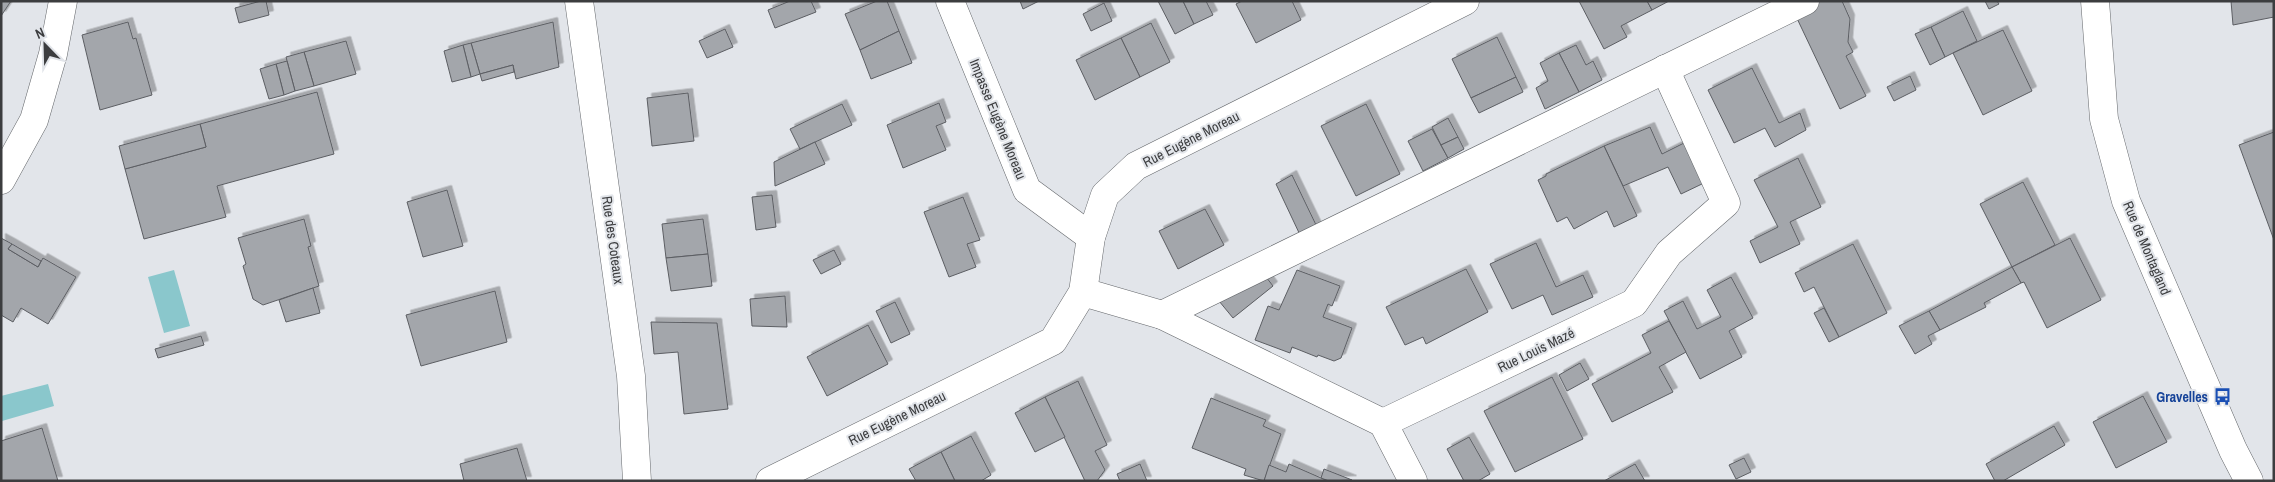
<svg xmlns="http://www.w3.org/2000/svg" width="2275" height="482" viewBox="0 0 2275 482" font-family="'Archivo Narrow',sans-serif">
<style>
.water{fill:#8ac7cc}
.building{fill:#a3a6ab;stroke:#5c5e63;filter:url(#shadow)}
.lines{fill:none;stroke-linecap:round;stroke-linejoin:round}
.minor-casing{stroke:#65686c;stroke-width:29}
.minor{stroke:#fff;stroke-width:28}
.labels{text-anchor:middle;stroke-width:4;stroke-linejoin:round;paint-order:stroke}
.street-label{font-size:14px;fill:#3c3d3f;stroke:#e2e5ea}
.transit-label{font-size:14px;font-weight:bold;fill:#164399;stroke:#e2e5ea;text-anchor:end}
</style>
<defs>
<filter id="shadow"><feDropShadow dx="4.5" dy="-4.5" stdDeviation="0" flood-color="#0004"/></filter>
</defs>
<rect width="100%" height="100%" fill="#e2e5ea"/>
<!-- water -->
<g class="water">
<polygon points="174,270 190,326 164,333 148,277"/>
<polygon points="48,384 54,406 2,421 1,396"/>
</g>
<!-- building -->
<g class="building">
<polygon points="1,1 11,1 1,16"/>
<polygon points="261,1 266,1 269,15 239,23 235,8"/>
<polygon points="790,1 811,1 816,12 775,28 768,10"/>
<polygon points="877,1 887,1 899,31 860,50 845,14"/>
<polygon points="1020,1 1039,1 1023,9"/>
<polygon points="1158,1 1183,1 1194,24 1175,34"/>
<polygon points="1183,1 1206,1 1213,15 1194,24"/>
<polygon points="1242,1 1292,1 1301,20 1256,43 1236,4"/>
<polygon points="1579,1 1647,1 1652,10 1621,26 1627,37 1604,49"/>
<polygon points="1647,1 1669,1 1652,10"/>
<polygon points="1810,1 1842,1 1850,19 1848,42 1853,52 1846,56 1866,96 1840,109 1793,10"/>
<polygon points="1985,1 1997,1 1999,4 1989,9"/>
<polygon points="2231,1 2274,1 2274,17 2233,25"/>
<polygon points="1104,3 1112,21 1091,31 1083,14"/>
<polygon points="1963,11 1977,41 1945,57 1931,27"/>
<polygon points="128,22 133,39 136,38 152,95 100,110 82,35"/>
<polygon points="553,22 559,67 516,79 513,65 480,74 471,43"/>
<polygon points="1151,23 1170,62 1140,77 1121,38"/>
<polygon points="1931,27 1945,57 1930,65 1915,34"/>
<polygon points="725,29 733,47 707,58 699,41"/>
<polygon points="2003,30 2032,91 1983,115 1953,53"/>
<polygon points="899,31 912,63 871,79 860,50"/>
<polygon points="1497,37 1516,77 1471,98 1452,59"/>
<polygon points="1121,38 1140,77 1095,100 1076,60"/>
<polygon points="346,41 356,74 314,86 304,52"/>
<polygon points="471,43 480,74 471,77 463,45"/>
<polygon points="463,45 471,77 452,82 444,51"/>
<polygon points="1576,45 1586,65 1593,61 1602,80 1579,92 1559,53"/>
<polygon points="304,52 314,86 295,91 286,57"/>
<polygon points="1559,53 1579,92 1545,109 1536,88 1548,81 1540,63"/>
<polygon points="287,61 295,91 284,95 276,64"/>
<polygon points="276,64 284,95 269,99 260,69"/>
<polygon points="513,65 514,72 482,81 480,74"/>
<polygon points="1752,68 1779,123 1800,113 1806,130 1775,147 1765,128 1734,143 1708,90"/>
<polygon points="1910,76 1916,90 1894,101 1887,87"/>
<polygon points="1516,77 1523,92 1479,113 1471,98"/>
<polygon points="317,92 334,154 217,186 226,217 144,239 125,169 206,147 200,124"/>
<polygon points="688,93 694,141 652,146 647,98"/>
<polygon points="939,103 946,122 936,126 946,150 903,168 887,125"/>
<polygon points="842,104 852,125 800,149 790,129"/>
<polygon points="1366,104 1400,174 1356,196 1321,126"/>
<polygon points="1448,118 1458,137 1441,145 1432,127"/>
<polygon points="200,124 206,147 125,169 119,146"/>
<polygon points="1650,127 1662,154 1684,143 1704,183 1681,194 1668,167 1623,186 1604,146"/>
<polygon points="1432,129 1448,158 1423,171 1408,141"/>
<polygon points="2274,132 2274,240 2239,145"/>
<polygon points="1458,137 1464,149 1448,158 1441,145"/>
<polygon points="815,142 825,164 775,186 774,162"/>
<polygon points="1604,146 1637,216 1614,227 1607,211 1574,229 1567,217 1557,222 1538,180 1546,176 1546,174"/>
<polygon points="1798,158 1821,207 1790,222 1800,244 1760,263 1750,241 1778,227 1754,180"/>
<polygon points="1292,175 1318,229 1301,237 1276,184"/>
<polygon points="2023,182 2055,245 2012,267 1980,204"/>
<polygon points="447,190 463,246 423,257 407,202"/>
<polygon points="772,195 776,227 756,230 752,197"/>
<polygon points="963,197 980,240 967,244 976,267 949,277 924,212"/>
<polygon points="1205,209 1224,245 1178,269 1159,231"/>
<polygon points="304,219 311,246 308,247 319,286 263,305 253,299 243,266 246,264 238,238"/>
<polygon points="703,219 708,254 666,258 662,224"/>
<polygon points="1,238 12,244 8,249 38,267 43,258 76,277 48,324 21,308 13,322 1,315"/>
<polygon points="2070,238 2101,300 2047,328 2024,282 2021,283 2012,267"/>
<polygon points="1536,243 1556,287 1583,275 1593,297 1552,315 1543,295 1512,309 1490,264"/>
<polygon points="12,244 41,261 38,267 8,249"/>
<polygon points="1853,244 1887,313 1839,337 1814,287 1804,292 1795,273"/>
<polygon points="834,250 841,264 821,274 813,260"/>
<polygon points="708,254 712,286 671,291 666,258"/>
<polygon points="2012,267 2021,283 1984,303 1986,307 1940,330 1929,311"/>
<polygon points="1260,269 1273,286 1233,318 1219,301"/>
<polygon points="1466,269 1488,312 1426,344 1423,337 1405,345 1386,307"/>
<polygon points="1297,270 1340,286 1332,306 1328,304 1323,317 1352,328 1341,358 1334,361 1318,355 1317,357 1292,347 1290,353 1255,340 1268,306 1279,310"/>
<polygon points="1731,277 1753,318 1729,331 1742,357 1700,379 1664,311 1683,301 1697,329 1721,317 1707,290"/>
<polygon points="313,288 320,313 286,322 279,300"/>
<polygon points="495,291 507,342 421,366 406,315"/>
<polygon points="785,296 787,327 752,326 750,299"/>
<polygon points="895,302 910,334 891,343 876,311"/>
<polygon points="1824,308 1839,337 1829,342 1814,313"/>
<polygon points="1929,311 1940,330 1928,336 1932,344 1915,354 1899,326"/>
<polygon points="1669,321 1686,352 1659,367 1673,392 1612,422 1592,384 1651,353 1642,335"/>
<polygon points="651,322 717,323 728,409 684,414 678,352 654,354"/>
<polygon points="868,325 888,364 827,396 807,357"/>
<polygon points="201,336 204,345 158,358 155,349"/>
<polygon points="1580,363 1589,379 1567,391 1559,375"/>
<polygon points="1552,377 1583,439 1515,472 1484,411"/>
<polygon points="1078,381 1107,445 1095,451 1105,470 1097,481 1085,481 1045,397"/>
<polygon points="2143,396 2167,442 2116,468 2093,422"/>
<polygon points="1045,397 1065,437 1035,452 1015,413"/>
<polygon points="1211,398 1266,420 1263,426 1281,434 1264,481 1244,475 1246,469 1192,448"/>
<polygon points="2054,426 2065,445 2003,481 1995,481 1986,464"/>
<polygon points="42,428 58,481 1,481 1,441"/>
<polygon points="971,436 991,475 981,481 955,481 941,452"/>
<polygon points="1469,437 1490,474 1478,481 1464,481 1447,449"/>
<polygon points="517,448 527,481 464,481 460,464"/>
<polygon points="941,452 955,481 916,481 909,469"/>
<polygon points="1744,458 1751,472 1736,479 1729,465"/>
<polygon points="1140,464 1147,481 1120,481 1117,474"/>
<polygon points="1289,464 1321,478 1329,481 1264,481 1269,465 1286,472"/>
<polygon points="1635,464 1645,481 1604,481"/>
<polygon points="1324,469 1352,480 1329,481 1321,478"/>
</g>
<g class="lines">
<defs>
<g id="minor">
<polyline points="579,1 631,376 637,481"/>
<polyline points="950,1 1027,190 1091,237"/>
<polyline points="2095,1 2104,119 2126,201 2233,450 2249,481"/>
<polyline points="1,180 34,120 53,54 63,1"/>
<polyline points="1083,292 1162,315 1383,423 1413,481"/>
<polyline points="1162,315 1805,1"/>
<polyline points="1383,423 1634,303 1669,253 1726,203 1665,69"/>
<polyline points="770,481 1053,341 1083,292 1091,237 1105,195 1136,166 1465,1"/>
</g>
</defs>
<!-- minor casing -->
<use href="#minor" class="minor-casing"/>
<!-- minor -->
<use href="#minor" class="minor"/>
</g>
<!-- icons -->
<defs>
<symbol id="bus-bare" viewBox="-9 -9 18 18"><path d="M-5-6H5V4H4V6H2V4H-2V6H-4V4H-5ZM-3.5-4V0h7V-4ZM-3.5 1.2v1.5H-2V1.2ZM2 1.2v1.5H3.5V1.2Z" fill="#1a4fb4" stroke="#e2e5ea" stroke-width="2.5" paint-order="stroke"/></symbol>
</defs>
<g fill-rule="evenodd">
<use href="#bus-bare" x="2210" y="384" width="25" height="25"/>
</g>
<g class="labels">
<!-- street labels -->
<g class="street-label">
<text transform="translate(998 119) rotate(68)" y="5">Impasse Eugène Moreau</text>
<text transform="translate(1191 139) rotate(-27)" y="5">Rue Eugène Moreau</text>
<text transform="translate(613 240) rotate(82)" y="5">Rue des Coteaux</text>
<text transform="translate(2147 248) rotate(67)" y="5">Rue de Montagland</text>
<text transform="translate(1536 350) rotate(-26)" y="5">Rue Louis Mazé</text>
<text transform="translate(897 418) rotate(-26)" y="5">Rue Eugène Moreau</text>
</g>
<!-- transit labels -->
<g class="transit-label">
<text x="2208" y="402">Gravelles</text>
</g>
</g>
<!-- border -->
<rect width="2275" height="482" fill="none" stroke="#3c3d3f" stroke-width="5"/>
<!-- north arrow -->
<g transform="translate(45 45) rotate(337)" stroke="#e2e5ea" stroke-width="4" paint-order="stroke">
<path d="M0-4L9 19L0 12L-9 19Z" fill="#3c3d3f"/>
<text y="-8" font-size="14" font-weight="bold" text-anchor="middle" fill="#3c3d3f">N</text>
</g>
</svg>
